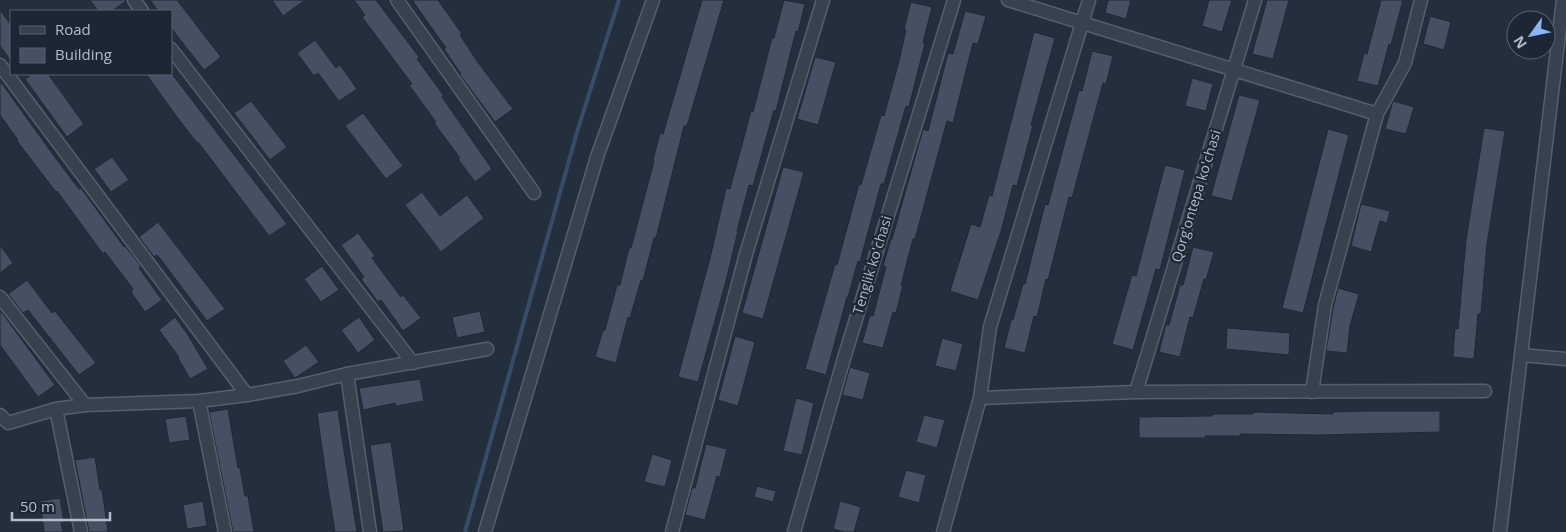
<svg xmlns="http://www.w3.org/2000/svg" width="1566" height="532" viewBox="0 0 1566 532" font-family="'Open Sans',sans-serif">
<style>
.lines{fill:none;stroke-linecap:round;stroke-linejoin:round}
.stream{stroke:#394c67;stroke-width:4}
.building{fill:#455162;stroke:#1f2835}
.minor-casing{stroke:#565f6c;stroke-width:15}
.minor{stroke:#38414e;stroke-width:12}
.labels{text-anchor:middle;stroke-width:4.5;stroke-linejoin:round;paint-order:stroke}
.street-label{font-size:14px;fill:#b4bcc9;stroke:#1d2633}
</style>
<rect width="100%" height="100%" fill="#242f3e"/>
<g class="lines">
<!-- stream -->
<polyline class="stream" points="465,532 577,132 619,0"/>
</g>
<!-- building -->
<g class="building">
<polygon points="90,0 126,0 126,1 112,11 98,11"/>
<polygon points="150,0 177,0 221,57 204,70 171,28 171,11 158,11"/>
<polygon points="272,0 305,0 283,16"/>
<polygon points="354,0 376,0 419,57 417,59 444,96 442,97 492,169 475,182 458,159 460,158 434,123 436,122 409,85 412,84 362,17 365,15"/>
<polygon points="412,0 438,0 462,34 460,35 477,61 513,109 495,122 460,75 461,74 444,49 446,48"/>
<polygon points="702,0 724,0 687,126 684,126 656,238 654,238 643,281 641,280 630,318 628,317 616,363 595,357 603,330 605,330 617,285 620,285 629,248 631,248 654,161 653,160 660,133 663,134"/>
<polygon points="784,0 805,4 798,32 796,31 776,111 774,110 753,186 749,185 737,231 738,231 727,277 698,382 678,377 711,254 726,188 730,189 751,111 753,112 772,38 774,38"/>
<polygon points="1108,0 1131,0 1126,19 1105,13"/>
<polygon points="1209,0 1232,0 1222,32 1202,26"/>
<polygon points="1267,0 1289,0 1273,59 1252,54"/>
<polygon points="1381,0 1403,0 1391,45 1389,44 1378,86 1357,81 1364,53 1367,54"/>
<polygon points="911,2 932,7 923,43 925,43 909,107 906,106 884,184 881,184 860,262 858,261 848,297 847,297 826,375 805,369 835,264 837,265 859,184 861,185 881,115 884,116 898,65 906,30 904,29"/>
<polygon points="0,10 11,25 11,61 0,46"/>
<polygon points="965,11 986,16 978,44 973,43 953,123 947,121 915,239 913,239 901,285 903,285 896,313 893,312 883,348 862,343 870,315 873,316 886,267 883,266 891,239 892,239 923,129 928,131 948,53 953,54"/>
<polygon points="1430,16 1451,22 1444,50 1423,44"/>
<polygon points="1034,32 1055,38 1031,125 1033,125 1017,186 1013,185 1002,228 978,300 950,291 971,224 980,227 989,195 992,196"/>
<polygon points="315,40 336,68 340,65 357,89 339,101 318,73 314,76 297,53"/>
<polygon points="1092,51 1113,56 1106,84 1103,83 1072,198 1069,197 1048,280 1046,279 1037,317 1034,316 1025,353 1004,348 1011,320 1013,320 1023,284 1025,284 1045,204 1048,205 1079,90 1082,91"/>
<polygon points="815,57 836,62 818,125 797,119"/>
<polygon points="32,74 48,74 84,124 67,137 25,79"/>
<polygon points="146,74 172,74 287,224 269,236 198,142 197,143 177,117"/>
<polygon points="1192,78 1213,84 1206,111 1185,106"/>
<polygon points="0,81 57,160 79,189 81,188 124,247 125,246 141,266 139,268 162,300 145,312 131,292 133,289 105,252 103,254 57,191 56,192 17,141 18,140 0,115"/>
<polygon points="1239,95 1260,100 1232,201 1211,196"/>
<polygon points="251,101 287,147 270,160 234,113"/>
<polygon points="1393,101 1414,107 1406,134 1385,129"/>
<polygon points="363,113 403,166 386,179 345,126"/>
<polygon points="1484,128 1505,131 1487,244 1481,314 1478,314 1474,359 1453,357 1455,328 1458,329 1466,240"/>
<polygon points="1328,129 1349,135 1303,313 1282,308"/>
<polygon points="112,157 129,180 111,192 94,169"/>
<polygon points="1165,165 1185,170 1160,270 1156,269 1133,350 1112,344 1132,275 1136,276"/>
<polygon points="783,167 804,172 763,319 742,313"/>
<polygon points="422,192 440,216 467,195 484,218 441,252 405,205"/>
<polygon points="1361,204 1390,211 1387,223 1380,221 1371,252 1351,246"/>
<polygon points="158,222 225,309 207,321 159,257 156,255 154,257 139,237"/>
<polygon points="358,233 375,256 372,258 401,297 403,295 421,318 403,331 381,300 378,302 361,279 364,277 341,245"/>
<polygon points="0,245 13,263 0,273"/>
<polygon points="1193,247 1214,252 1206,280 1204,279 1193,318 1190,317 1180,357 1159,352 1166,324 1169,325 1180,285 1183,285"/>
<polygon points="322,266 339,290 321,302 304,279"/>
<polygon points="27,280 52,313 55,311 96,363 79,375 28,310 23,313 8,294"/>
<polygon points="1338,288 1359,294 1350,326 1347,353 1326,351 1333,308"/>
<polygon points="0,310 55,385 38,397 0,345"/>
<polygon points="480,311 485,332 457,338 452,317"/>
<polygon points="175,317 188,335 208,369 190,379 178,358 179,357 159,330"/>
<polygon points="359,317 375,340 358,353 341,330"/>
<polygon points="1227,328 1290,333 1289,355 1226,349"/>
<polygon points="735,336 755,342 738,406 718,400"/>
<polygon points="942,338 963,344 956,371 935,366"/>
<polygon points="306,345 319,362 295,378 283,361"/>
<polygon points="850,367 870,373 863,400 842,395"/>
<polygon points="420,379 424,401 396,406 395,403 363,410 359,388"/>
<polygon points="796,398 814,403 802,455 783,451"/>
<polygon points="228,409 238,468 240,468 245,496 248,496 254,532 233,532 209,412"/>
<polygon points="338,410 342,438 357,532 335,532 326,476 317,413"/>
<polygon points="1366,411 1440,411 1440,432 1319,435 1240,434 1240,436 1205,436 1205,438 1139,438 1139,417 1212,416 1212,414 1253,414 1253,412 1333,414 1333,412"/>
<polygon points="924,415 945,420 937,448 916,442"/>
<polygon points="186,416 190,440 169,443 165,419"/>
<polygon points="391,442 404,531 383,532 370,445"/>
<polygon points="706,444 727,449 720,477 717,476 705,520 685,515 692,488 695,488"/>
<polygon points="652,454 672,460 665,487 644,482"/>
<polygon points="95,457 100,490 102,489 108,532 89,532 75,460"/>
<polygon points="906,470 926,475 919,503 898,497"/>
<polygon points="757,486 776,491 773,502 754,497"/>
<polygon points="60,498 64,522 61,523 63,532 44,532 40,501"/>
<polygon points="203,501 207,526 187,529 183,505"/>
<polygon points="840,501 861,507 854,532 845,532 833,529"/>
</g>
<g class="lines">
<defs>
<g id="minor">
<polyline points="134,0 142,11"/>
<polyline points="397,0 534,193"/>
<polyline points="1008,0 1377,114"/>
<polyline points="171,49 413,363"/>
<polyline points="0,65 247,395"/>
<polyline points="0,297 85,405"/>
<polyline points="1521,355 1566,359"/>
<polyline points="347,374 370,532"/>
<polyline points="1136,392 1255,0"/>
<polyline points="1312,392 1325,305 1377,114 1405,63 1421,0"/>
<polyline points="980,398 1136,392 1485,391"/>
<polyline points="199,401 225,532"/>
<polyline points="56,409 81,532"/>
<polyline points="0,415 8,423 56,409 85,405 199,401 247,395 298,386 347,374 487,349"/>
<polyline points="485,532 597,157 653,0"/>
<polyline points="672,532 746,254 823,0"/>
<polyline points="794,532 845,355 954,0"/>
<polyline points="943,532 980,398 990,327 1089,0"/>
<polyline points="1500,532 1563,0"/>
</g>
</defs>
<!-- minor casing -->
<use href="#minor" class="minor-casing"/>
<!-- minor -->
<use href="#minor" class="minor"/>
</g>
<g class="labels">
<!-- street labels -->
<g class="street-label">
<text transform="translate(1196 196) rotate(-73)" y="5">Qorg'ontepa ko'chasi</text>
<text transform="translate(872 265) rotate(-73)" y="5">Tenglik ko'chasi</text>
</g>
</g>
<!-- legend -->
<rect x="10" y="10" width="162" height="65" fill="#1d2633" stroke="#59626f"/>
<rect x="20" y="26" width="25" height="8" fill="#38414e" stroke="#59626f"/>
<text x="55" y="35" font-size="15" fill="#b4bcc9">Road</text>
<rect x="20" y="48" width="25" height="15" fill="#455162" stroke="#59626f"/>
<text x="55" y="60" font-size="15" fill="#b4bcc9">Building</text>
<!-- north arrow -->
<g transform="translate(1531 35) rotate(237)"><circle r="24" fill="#1d2633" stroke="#59626f"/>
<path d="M0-4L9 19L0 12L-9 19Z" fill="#8ab4f8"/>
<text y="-8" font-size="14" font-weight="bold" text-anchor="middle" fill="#b4bcc9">N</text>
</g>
<!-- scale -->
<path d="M12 512v8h98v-8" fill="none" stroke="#b4bcc9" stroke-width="2.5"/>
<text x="20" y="512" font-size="15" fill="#b4bcc9" stroke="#1d2633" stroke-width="4" paint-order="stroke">50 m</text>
</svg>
